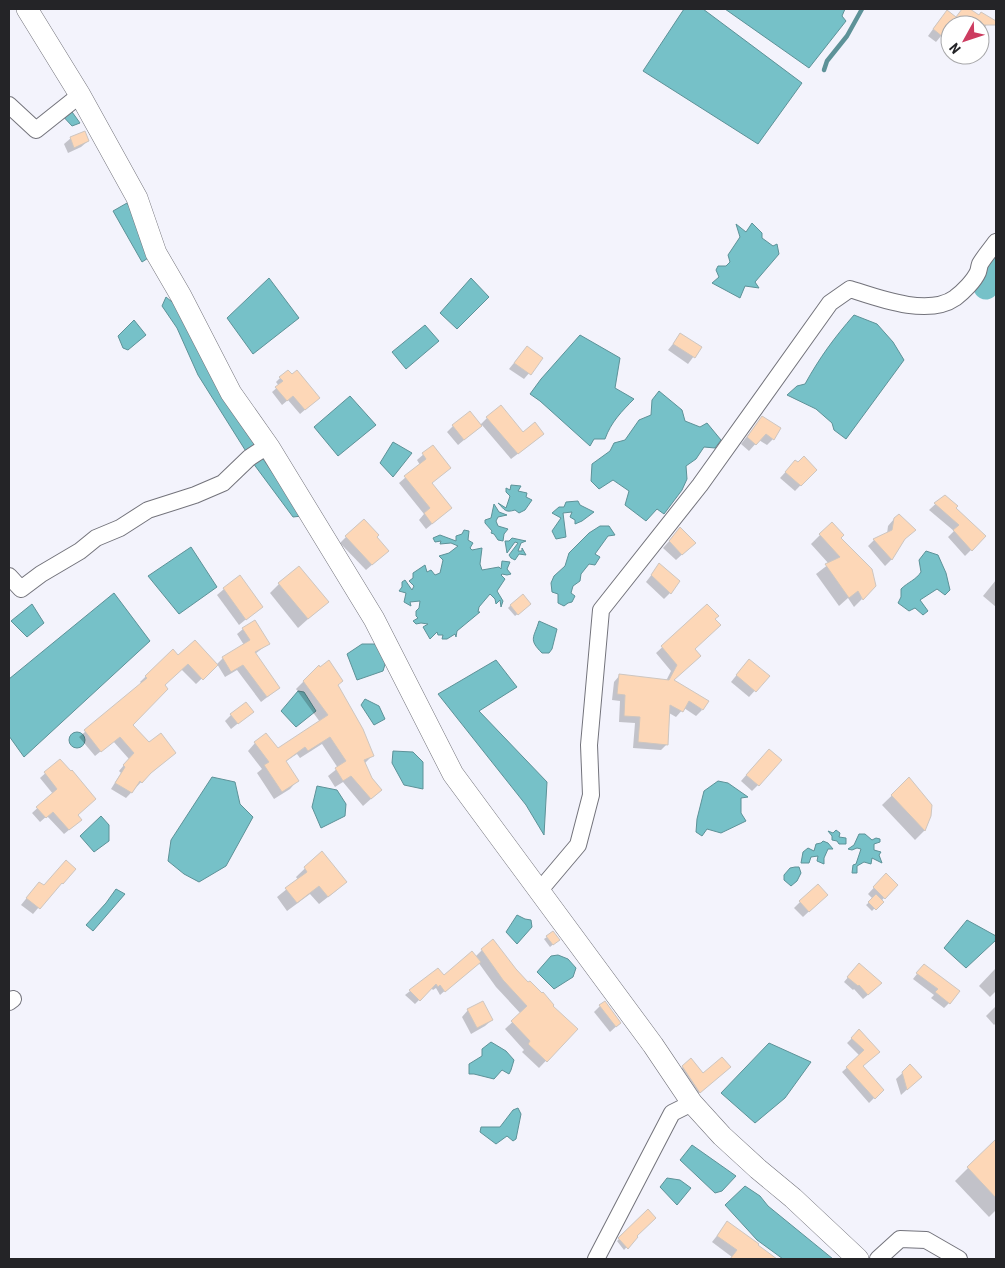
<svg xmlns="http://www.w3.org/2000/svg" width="1005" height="1268" viewBox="0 0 1005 1268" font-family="'Roboto Condensed',sans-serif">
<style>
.water{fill:#76c1c8;stroke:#5d9298}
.shadow{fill:#0003}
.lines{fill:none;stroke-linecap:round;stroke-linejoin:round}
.stream{stroke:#5d9298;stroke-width:4.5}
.river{stroke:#76c1c8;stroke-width:25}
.building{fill:#fdd7b7;stroke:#cec6c0}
.minor-casing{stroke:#73737b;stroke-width:18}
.major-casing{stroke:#73737b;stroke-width:22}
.minor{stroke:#fff;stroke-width:16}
.major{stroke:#fff;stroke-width:21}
</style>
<rect width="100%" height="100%" fill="#f3f3fc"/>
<!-- water -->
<g class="water">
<polygon points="684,9 703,9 802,83 758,144 643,71"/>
<polygon points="725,9 845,9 842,16 846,21 809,68"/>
<polygon points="67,105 80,123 72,126 59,112"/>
<polygon points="127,203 156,253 142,262 113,211"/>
<polygon points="752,223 762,233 762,238 773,246 777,244 779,254 755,282 759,288 745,286 740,298 712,283 719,277 716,270 718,266 726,266 730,262 728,255 740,237 736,224 746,232"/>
<polygon points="269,278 299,318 253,354 227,318"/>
<polygon points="471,278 489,297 457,329 440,313"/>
<polygon points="166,297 177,306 255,445 247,453 198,375 177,328 162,306"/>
<path d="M854 315 877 324 893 342 904 360 846 439 834 430 832 423 816 409 787 395 797 386 805 384C820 357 834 338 854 315Z"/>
<polygon points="134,320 146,335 128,350 123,348 118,336"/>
<polygon points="425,325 439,341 406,369 392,352"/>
<path d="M580 335 620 358 615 388 634 399C622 411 611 422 605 439H594L590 446 540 401 530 394 541 379Z"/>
<polygon points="659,391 682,410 685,421 700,427 707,423 721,440 715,448 704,447 696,459 686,466 687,479 682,490 664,514 657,509 646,521 625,505 629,491 613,480 599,489 591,481 592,464 610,451 614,443 625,440 639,420 651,415 652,400"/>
<polygon points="350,396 376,425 338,456 314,427"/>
<polygon points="393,442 412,453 393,477 380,463"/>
<polygon points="259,453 302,516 293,517 250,459"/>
<path d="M511 485 521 486 518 491 527 493 526 497 532 500 525 510 519 513 515 510C505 513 505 510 498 503L506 508 510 496 506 492V488L510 490Z"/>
<polygon points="578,501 580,505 594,512 582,521 575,524 575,520 570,517 572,512 563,513 566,537 556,539 552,531 561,518 552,513 559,507 564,507 566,502"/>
<polygon points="494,504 499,512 507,515 498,517 496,521 498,526 508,529 504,534 503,541 498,540 494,534 491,533 492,531 485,523 485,520 491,518"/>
<polygon points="600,526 609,526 615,535 608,536 595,554 600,557 595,565 589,564 581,574 580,581 573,586 571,593 575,596 572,602 568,603 564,606 558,603 558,594 552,592 551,583 554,576 565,566 569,553 589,533"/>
<polygon points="464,530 469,531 468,540 473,543 470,548 472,550 482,548 480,564 482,570 499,567 501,569 502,561 510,562 507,569 511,574 507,575 502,574 501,575 505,579 497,591 503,601 501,607 500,600 496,604 495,599 490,594 479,607 478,612 480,612 457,631 456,637 455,634 447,639 442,639 443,635 438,635 437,632 430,639 423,627 428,624 421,623 416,624 413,621 418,618 416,616 416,611 419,608 420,601 410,602 411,606 404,602 406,593 399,591 402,587 402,582 405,580 412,590 414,586 409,581 413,578 413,573 425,565 427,572 431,570 435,575 440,573 443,560 439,556 449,553 458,546 451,543 440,544 441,541 435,542 433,538 440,535 456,541 456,536 462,534"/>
<polygon points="512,538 526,541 521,543 518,551 522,551 522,548 526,555 519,554 515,560 511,558 509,555 518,543 515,542 507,553 505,541 509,541"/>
<polygon points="191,547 217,587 179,614 148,576"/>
<path d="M926 551 938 555 946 573 950 590 945 595 937 589 920 600 928 611 923 615 915 608 909 611 898 603 901 597V589C908 582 916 580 921 572L919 560Z"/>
<polygon points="114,593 150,641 24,757 9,736 9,679"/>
<polygon points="32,604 44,623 27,637 11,621"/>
<path d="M539 621 557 629 552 649 549 653H542C528 639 534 638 539 621Z"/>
<polygon points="362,644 378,644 387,658 383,671 357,680 347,654"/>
<polygon points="496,660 517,687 479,711 547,782 544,835 526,805 438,694"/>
<polygon points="298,691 304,692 316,711 296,727 281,711"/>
<polygon points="365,699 379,706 385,719 374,725 361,705"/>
<circle cx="77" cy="740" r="8"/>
<polygon points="393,751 413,752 423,762 423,789 404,785 392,763"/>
<polygon points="212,777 235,782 240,804 253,817 226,866 199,882 184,874 168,861 171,840"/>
<polygon points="718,781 728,783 748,797 741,798 741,813 746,821 721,833 707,829 702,836 696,832 697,819 704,791"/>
<polygon points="317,786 337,790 346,804 345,816 321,828 312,807"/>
<polygon points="101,816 109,825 109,841 94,852 80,836"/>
<polygon points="836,830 840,833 839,837 846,838 846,844 839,844 837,841 832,840 832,836 828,831 833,833"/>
<polygon points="859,834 865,834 872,840 876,838 880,839 880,842 874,844 874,850 881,852 879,855 882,863 872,858 871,864 864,862 857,866 857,873 852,873 853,865 856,864 861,849 857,848 852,850 848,849 854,845"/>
<polygon points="823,841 828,843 833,849 828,849 824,858 824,864 817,861 818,856 811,857 809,863 801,863 803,852 808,848 814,851 816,844 821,843"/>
<polygon points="795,867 799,867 801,873 797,881 791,886 784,880 784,875 790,868"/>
<polygon points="116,889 125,894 93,931 86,925 106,903"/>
<polygon points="517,915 525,919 531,920 532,927 517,944 506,932"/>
<polygon points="967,920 996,936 996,940 966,968 944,948"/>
<polygon points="558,955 568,959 576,968 573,977 554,989 537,972 551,956"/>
<polygon points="491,1042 506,1051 514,1060 511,1070 509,1074 502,1070 494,1079 474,1074 469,1074 469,1064 482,1056 482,1049"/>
<polygon points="769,1043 811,1062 785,1098 755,1123 721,1093"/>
<polygon points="518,1108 521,1114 516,1139 513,1141 507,1136 496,1144 480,1132 481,1127 500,1127 513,1110"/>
<polygon points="692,1145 736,1176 722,1191 715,1193 680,1160"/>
<polygon points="667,1178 680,1180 691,1188 677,1205 660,1187"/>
<polygon points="745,1186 760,1196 768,1206 833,1259 783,1259 757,1240 725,1205"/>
</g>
<!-- shadow -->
<g class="shadow">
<polygon points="941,18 956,18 936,42 928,36"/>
<polygon points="990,19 981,34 980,36 980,25 972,25"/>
<polygon points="71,138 88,141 81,147 68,153 64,144"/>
<polygon points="681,334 700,348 688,364 668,350"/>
<polygon points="527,347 542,358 524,379 509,369"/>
<polygon points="280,378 314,402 300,414 288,400 282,405 272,392 279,386 276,382"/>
<polygon points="762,417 773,439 767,445 759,440 749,451 741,444"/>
<polygon points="487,418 523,434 536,440 511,459 482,425 458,445 447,432 453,426 480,425"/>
<polygon points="433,446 431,483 444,514 426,529 419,520 424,514 399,483 420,465 417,460"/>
<polygon points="790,467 815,470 795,491 780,478"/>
<polygon points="944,496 954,508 985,536 965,556 948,537 954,531 929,510"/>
<polygon points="894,519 903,541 891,560 885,566 868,546 874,540 887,534 888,526"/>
<polygon points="363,520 375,537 381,557 366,570 340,543"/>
<polygon points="831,524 839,538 862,599 854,607 848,598 839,606 816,574 829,564 811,544"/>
<polygon points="680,529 688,549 676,560 663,548"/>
<polygon points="659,565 670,593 664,599 646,582"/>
<polygon points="996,580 996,607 983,596"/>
<polygon points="279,584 327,602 298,628 270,593"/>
<polygon points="224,589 261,607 239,625 217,595"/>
<polygon points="511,605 527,607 515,616 508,608"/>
<polygon points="707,606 693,649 672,680 702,710 696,716 684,708 676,717 669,713 667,744 661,750 633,748 635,723 619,722 620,701 612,700 614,682 620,675 666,681 671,671 656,653"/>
<polygon points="243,629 268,644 255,654 279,688 261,702 237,670 225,677 217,664 196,684 181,669 163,685 132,725 149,744 175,753 146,777 126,798 111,789 121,773 119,771 129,759 113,741 95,756 79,737 142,684 140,682 172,651 178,657 216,665 223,658 244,645 237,634"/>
<polygon points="318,667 337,685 372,756 365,763 371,778 381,790 363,806 343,782 335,787 328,776 338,768 322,744 300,758 297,754 285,762 297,781 290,789 274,799 257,773 262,769 248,751 255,743 278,750 320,722 296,689"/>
<polygon points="743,667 768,676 749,697 731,682"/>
<polygon points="252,712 231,729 225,721 231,715"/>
<polygon points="763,756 758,785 752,791 741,781"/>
<polygon points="60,760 76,815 75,825 64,834 47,816 40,822 32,813 53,794 40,778"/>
<polygon points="909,779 929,816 924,831 915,840 882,805"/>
<polygon points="322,852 337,890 319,904 310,894 287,911 277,897 298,880 296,877"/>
<polygon points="880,881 896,885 872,911 866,905 873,899 868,894"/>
<polygon points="44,887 55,888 33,914 21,905 34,889"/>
<polygon points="820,901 803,917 794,908 800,902"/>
<polygon points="547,937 556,942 550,947 544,939"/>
<polygon points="482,950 515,970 576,1029 539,1068 522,1052 524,1050 505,1029 521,1014 496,987 478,962 440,995 436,988 433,990 431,988 415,1004 405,995 438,969 444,977 475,957"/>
<polygon points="924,965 949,1003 944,1008 931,998 934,995 913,979"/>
<polygon points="995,969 996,991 990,997 979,986"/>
<polygon points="854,970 876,988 863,999 854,989 853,990 844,982"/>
<polygon points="600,1006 620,1023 610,1032 594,1012"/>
<polygon points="996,1006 996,1023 994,1025 986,1016"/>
<polygon points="468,1010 492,1020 485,1026 471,1034 462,1017"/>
<polygon points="859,1031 879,1052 861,1067 882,1090 869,1103 842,1072 860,1056 847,1043"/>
<polygon points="910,1066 914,1083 901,1095 896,1079"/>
<polygon points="683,1067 703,1075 724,1072 694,1097 678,1072"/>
<polygon points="996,1140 996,1210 989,1217 955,1181"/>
<polygon points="648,1211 635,1236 636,1237 624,1250 617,1241"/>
<polygon points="727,1223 775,1259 730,1259 732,1257 712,1242"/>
</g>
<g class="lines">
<!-- stream -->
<polyline class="stream" points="824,70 827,61 847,36 862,9"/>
<!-- river -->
<polyline class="river" points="986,287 996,269"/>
</g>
<!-- building -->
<g class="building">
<polygon points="962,9 970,9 979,15 981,12 996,21 996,25 950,25 950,27 943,37 933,29 947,10 956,17"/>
<polygon points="85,131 89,141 74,148 70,137"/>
<polygon points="680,333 702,347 695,358 673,344"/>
<polygon points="527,346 543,358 531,375 514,363"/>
<polygon points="288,370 292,374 297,370 320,398 305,410 293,396 287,401 275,387 283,381 279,377"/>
<polygon points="501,405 523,432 535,422 544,434 518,454 486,417"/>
<polygon points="470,411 482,426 464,440 452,425"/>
<polygon points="762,416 781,428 774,440 766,434 756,445 747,437"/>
<polygon points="433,445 451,468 432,483 452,508 432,524 424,513 430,508 404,476 426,459 422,453"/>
<polygon points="804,456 817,470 801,486 785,472 795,460 798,462"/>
<polygon points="945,495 958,506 956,508 986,536 972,551 953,530 959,525 934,503"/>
<polygon points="899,514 916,530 905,539 892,560 873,539 892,530 894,518"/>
<polygon points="364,519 379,535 377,537 389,551 372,565 345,536"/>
<polygon points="832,522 844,535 841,538 872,569 876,586 863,600 858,591 849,598 825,564 840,557 819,534"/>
<polygon points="680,527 696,543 682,555 669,541"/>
<polygon points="659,563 680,581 671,594 651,575"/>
<polygon points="299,566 329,602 308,619 278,583"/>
<polygon points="240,575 263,607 246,620 223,588"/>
<polygon points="523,594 531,604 518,615 510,605"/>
<polygon points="707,604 719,616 715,619 721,625 695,649 701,656 674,680 709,701 703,710 689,701 683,712 670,705 668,745 638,742 640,717 624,716 625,695 617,694 619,674 669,680 677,665 661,646"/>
<polygon points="255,620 270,644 255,652 280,688 267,697 243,665 231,672 222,657 250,640 242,628"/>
<polygon points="195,640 218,665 203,680 188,664 165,685 168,689 133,725 149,742 161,733 176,753 151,773 142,783 140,781 132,793 115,783 125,767 123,765 134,753 120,737 101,752 84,730 147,678 145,676 173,649 178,655"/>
<polygon points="749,659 770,676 756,692 736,675"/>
<polygon points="329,660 343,681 338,685 363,729 374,756 364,760 372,778 382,790 371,799 351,776 343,781 335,768 346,761 330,737 308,751 305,747 286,761 299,781 282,792 264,765 269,762 254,742 266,733 278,748 328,715 303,681 319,665 320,667"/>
<polygon points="246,702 254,712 238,724 230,714"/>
<polygon points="769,749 782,760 759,786 746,775"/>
<polygon points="60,759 71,771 72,770 96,799 78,815 82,820 69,830 53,812 46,818 36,807 57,789 44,772"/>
<polygon points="909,777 932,805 931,816 925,831 891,795"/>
<polygon points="322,851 347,882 328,897 319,886 297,903 285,888 307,872 304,867"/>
<polygon points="66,860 76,869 63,884 62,883 40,909 26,898 39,882 44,885"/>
<polygon points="886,873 898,885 885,899 873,887"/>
<polygon points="818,884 828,895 809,912 799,901"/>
<polygon points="876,894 884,902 876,910 868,902"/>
<polygon points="553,931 560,940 553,945 546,936"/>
<polygon points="493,939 516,969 528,982 530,981 542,993 543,992 554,1005 553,1006 578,1029 547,1062 528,1044 530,1041 511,1021 527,1006 503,980 481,949"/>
<polygon points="472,951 481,962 445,992 440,985 438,987 436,984 420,1001 409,990 438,968 444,975"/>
<polygon points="859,963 882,983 868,995 859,985 858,986 847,977"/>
<polygon points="924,964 960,991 950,1004 935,992 938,989 916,973"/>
<polygon points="483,1001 493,1020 477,1028 467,1009"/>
<polygon points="605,1001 621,1023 616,1027 599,1005"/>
<polygon points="859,1029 880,1052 863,1066 884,1090 875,1099 846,1067 864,1050 851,1038"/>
<polygon points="722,1057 731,1067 700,1093 682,1066 691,1058 703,1073"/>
<polygon points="910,1064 922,1077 907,1090 902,1072"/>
<polygon points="996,1139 996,1198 967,1167"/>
<polygon points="648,1209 656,1218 637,1236 638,1237 628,1249 618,1238"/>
<polygon points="727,1221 759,1244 758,1245 777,1259 730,1259 737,1250 717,1236"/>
</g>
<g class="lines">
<defs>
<g id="minor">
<polyline points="9,105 36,130 80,95"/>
<polyline points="9,576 21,589 41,574 80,551 96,538 120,528 148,510 195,495 223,483 249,458 258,452 269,447"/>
<path d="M540 890 578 845 591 795 589 745 601 610 700 485 830 303 850 289C878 298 928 317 955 298 963 292 974 281 978 272 979 269 979 267 980 264 984 257 991 249 996 242"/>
<polyline points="9,1002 13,999"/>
<polyline points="596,1259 672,1113 692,1103"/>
<polyline points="878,1259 900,1239 926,1240 959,1259"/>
</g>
<polyline id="major" points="27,9 80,95 137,198 156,253 181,296 231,393 269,447 374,619 453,774 653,1045 692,1103 722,1136 758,1169 793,1198 858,1259"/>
</defs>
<!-- minor casing -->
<use href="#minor" class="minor-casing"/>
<!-- major casing -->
<use href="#major" class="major-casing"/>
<!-- minor -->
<use href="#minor" class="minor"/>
<!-- major -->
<use href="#major" class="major"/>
</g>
<!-- border -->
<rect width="1005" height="1268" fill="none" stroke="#242427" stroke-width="20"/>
<!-- north arrow -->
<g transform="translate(965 40) rotate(230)"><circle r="24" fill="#ffffff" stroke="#a7a7a9"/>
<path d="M0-4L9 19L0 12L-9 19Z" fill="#cc3c60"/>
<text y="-8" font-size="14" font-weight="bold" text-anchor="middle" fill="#242427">N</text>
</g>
</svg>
